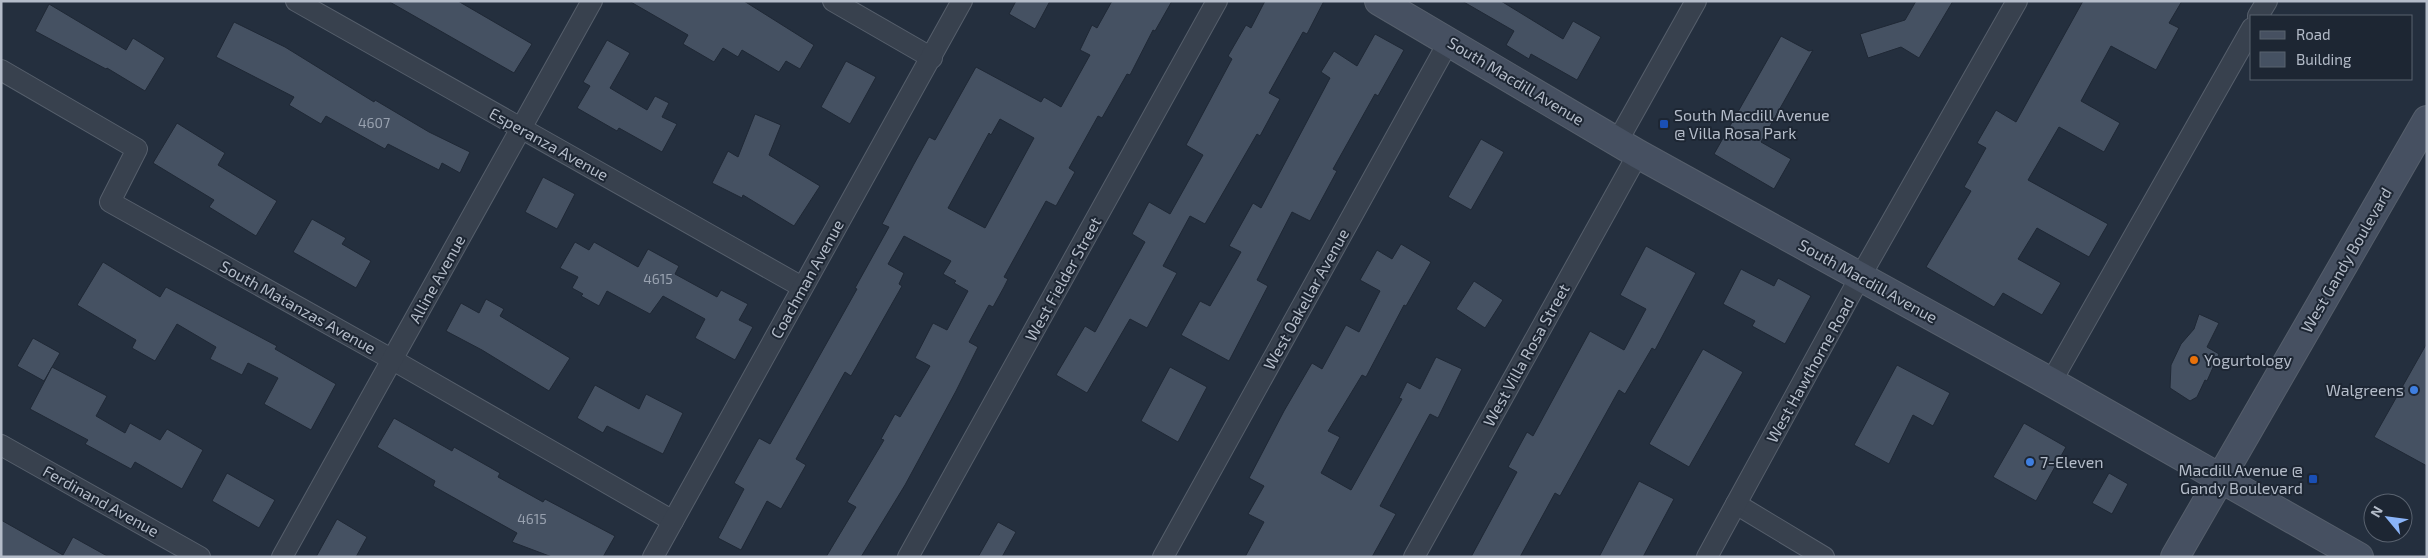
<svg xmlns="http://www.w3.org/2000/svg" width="2428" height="558" viewBox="0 0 2428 558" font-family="'Exo 2',sans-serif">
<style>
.building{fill:#455162;stroke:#1f2835;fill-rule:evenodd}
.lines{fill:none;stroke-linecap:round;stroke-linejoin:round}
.street-casing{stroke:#565f6c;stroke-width:22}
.secondary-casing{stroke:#565f6c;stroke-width:30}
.street{stroke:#38414e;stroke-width:20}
.secondary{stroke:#465061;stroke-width:28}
.transit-dot{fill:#1a4fb4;stroke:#1d2633;stroke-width:2}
.food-dot{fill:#e8710a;stroke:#1d2633;stroke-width:2}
.shop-dot{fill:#3f7fe0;stroke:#1d2633;stroke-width:2}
.labels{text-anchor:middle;stroke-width:4;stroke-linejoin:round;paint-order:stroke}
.number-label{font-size:14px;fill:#98a1af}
.street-label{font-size:16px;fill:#b4bcc9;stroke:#1d2633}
.poi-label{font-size:16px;fill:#b4bcc9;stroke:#1d2633;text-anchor:start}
</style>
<rect width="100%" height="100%" fill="#242f3e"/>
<!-- building -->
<g class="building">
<polygon points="388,1 458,1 532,44 514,73"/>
<polygon points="629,1 744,1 814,45 800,69 786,61 779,72 742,50 738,57 723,48 714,62 683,44 688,35"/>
<polygon points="1016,1 1050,1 1035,29 1009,14"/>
<path d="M1112 1H1172L1155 31 1153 30 1130 75 1127 74 1102 118 1098 116 1069 168 1075 172 1056 206 1046 201 1004 277 1008 279 1004 287 993 307 989 305 969 342 978 347 956 391 905 485 861 557H826L856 507 847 502 884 440 881 439 895 414 900 417 930 366 915 358 933 323 947 330 968 291 954 283 956 281 943 274 951 261 904 236 888 264 904 273 899 284 902 286 851 376 845 372 796 459 806 465 781 509 767 501 741 550 718 538 744 489 734 483 759 438 770 444 857 289 855 288 889 227 882 224 914 164 929 137 935 140 976 67 1041 102 1044 97 1061 107 1090 55 1080 50 1092 25 1097 28ZM1000 119 1034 138 985 228 948 208 989 133 991 135Z"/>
<polygon points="1265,1 1324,1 1307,34 1303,32 1269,93 1280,99 1260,136 1257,134 1205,224 1190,216 1163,266 1177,273 1147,328 1130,319 1087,393 1056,375 1085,326 1095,332 1145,242 1132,234 1149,202 1170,214 1203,155 1186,145 1232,59 1228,56 1246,25 1251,28"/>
<polygon points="1462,1 1501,1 1563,39 1573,21 1601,37 1577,80 1531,54 1529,59 1506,45 1514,31"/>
<polygon points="1916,1 1953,1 1919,58 1901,47 1868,58 1860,34 1905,20"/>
<polygon points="2083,1 2182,1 2169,23 2179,28 2156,70 2111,46 2081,101 2120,123 2104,152 2059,127 2028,180 2108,224 2089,257 2037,228 2018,259 2061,283 2042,315 2003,293 1994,307 1926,267 1971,191 1964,187 1986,148 1977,143 1996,110 2016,122"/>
<polygon points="49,4 126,50 133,38 165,58 145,91 107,68 106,69 35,31"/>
<polygon points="234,22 285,47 374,102 375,100 429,132 470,152 460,173 442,163 439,170 388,144 385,149 326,116 321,124 289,105 294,97 216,57"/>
<polygon points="1375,34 1404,50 1378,96 1375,94 1333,169 1337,171 1310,221 1292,212 1257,280 1268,286 1229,361 1181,335 1200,301 1210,306 1241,252 1229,246 1253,203 1261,208 1330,78 1321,72 1334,51 1357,66"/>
<polygon points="1781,36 1809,51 1813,50 1761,142 1791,159 1774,189 1714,154"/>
<polygon points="607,40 630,53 610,88 647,110 655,96 669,103 662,117 677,124 662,152 619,128 617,131 577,108 590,86 583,82"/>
<polygon points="846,61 876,77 850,124 821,107"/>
<polygon points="755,114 781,125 769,155 820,186 794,226 743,195 742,198 712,183 728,151 738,157"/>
<polygon points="177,123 225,153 218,165 277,201 256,236 209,207 214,200 153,163"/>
<polygon points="1481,139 1504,152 1471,210 1448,197"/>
<polygon points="543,177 575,194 557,229 525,212"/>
<polygon points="312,219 346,238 342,244 371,261 356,288 293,252"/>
<polygon points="575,242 589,250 594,242 638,267 648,249 679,266 675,274 717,297 721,290 748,304 739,320 753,327 735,360 695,338 705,319 663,296 650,314 607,291 599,306 581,296 583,294 572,288 578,277 560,268"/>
<polygon points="1401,244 1431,262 1406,306 1404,305 1366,377 1362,375 1328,431 1340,437 1321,473 1351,490 1402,399 1399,398 1407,382 1420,389 1436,357 1462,369 1438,418 1430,414 1380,506 1396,514 1372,557 1245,557 1264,522 1248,514 1264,486 1249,478 1284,411 1312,363 1322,369 1346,325 1359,332 1380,291 1360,280 1377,250 1392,259"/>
<polygon points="1646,246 1696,273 1655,350 1652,348 1625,394 1619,390 1560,496 1555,493 1520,557 1471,557 1517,472 1508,467 1527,432 1533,436 1590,331 1624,350 1646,309 1620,295"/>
<polygon points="103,262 160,297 166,287 277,346 275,349 336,384 311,430 264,404 278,378 248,363 242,375 210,359 216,347 177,324 155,361 132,348 136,340 77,305"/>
<polygon points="1741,269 1774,286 1778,278 1811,296 1785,344 1752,326 1755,321 1723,304"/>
<polygon points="1474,281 1503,300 1485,328 1456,309"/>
<polygon points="486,299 504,309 500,316 570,358 549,391 482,350 446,331 461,303 479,313"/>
<polygon points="2199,314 2219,323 2207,347 2219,354 2207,381 2205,380 2197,397 2190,401 2170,388 2171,365 2181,344 2194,329"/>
<polygon points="33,338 60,353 44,381 17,366"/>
<polygon points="2427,343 2427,466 2374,437"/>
<polygon points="1703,349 1743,372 1689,467 1649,444"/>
<polygon points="1897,365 1950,393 1933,426 1913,415 1889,464 1854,445"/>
<polygon points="52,367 107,396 96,416 125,433 130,423 160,440 167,429 203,450 182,489 135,462 131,469 85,444 88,440 30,409"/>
<polygon points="1170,367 1207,387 1178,442 1141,421"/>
<polygon points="595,385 639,409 646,394 683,413 663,454 607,426 603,433 577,418"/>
<polygon points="394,418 452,451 454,447 500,473 498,477 543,502 545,499 615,536 603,557 552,557 512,542 517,533 433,486 435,481 377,447"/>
<polygon points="2024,423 2066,447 2036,501 1993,477"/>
<polygon points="227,473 275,500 259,528 212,501"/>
<polygon points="2109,473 2128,484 2112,514 2092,503"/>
<polygon points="1639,481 1674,499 1643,557 1599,557"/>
<polygon points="337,519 367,537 356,557 316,557"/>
<polygon points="1,520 63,555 73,537 109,557 1,557"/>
<polygon points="998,522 1016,532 1002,557 978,557"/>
</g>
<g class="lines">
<defs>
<g id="street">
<polyline points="296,1 802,287"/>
<polyline points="833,1 932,58"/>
<polyline points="2258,16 2267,1"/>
<polyline points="1,70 137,149 110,202 393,360 673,521"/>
<polyline points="1617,142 1696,1"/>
<polyline points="2051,382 2252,28"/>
<polyline points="1,445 200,557"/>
<polyline points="1736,504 1824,557"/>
<polyline points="282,557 592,1"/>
<polyline points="653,557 962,1"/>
<polyline points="908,557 1217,1"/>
<polyline points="1163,557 1449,41"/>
<polyline points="1414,557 1638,154"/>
<polyline points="1707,557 1860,277 2017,1"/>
</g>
<g id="secondary">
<polyline points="1379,1 1638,154 2051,382 2359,557"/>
<polyline points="2175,557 2427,120"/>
</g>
</defs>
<!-- street casing -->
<use href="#street" class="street-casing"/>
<!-- secondary casing -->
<use href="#secondary" class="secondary-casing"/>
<!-- street -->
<use href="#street" class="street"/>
<!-- secondary -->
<use href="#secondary" class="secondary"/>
</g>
<!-- markers -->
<g class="transit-dot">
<rect x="1659" y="119" width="10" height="10" rx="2.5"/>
<rect x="2308" y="474" width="10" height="10" rx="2.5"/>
</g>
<circle class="food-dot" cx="2194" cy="360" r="5"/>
<g class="shop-dot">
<circle cx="2414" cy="390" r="5"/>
<circle cx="2030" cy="462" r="5"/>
</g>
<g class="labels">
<!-- number labels -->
<g class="number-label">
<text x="374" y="128">4607</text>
<text x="658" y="284">4615</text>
<text x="532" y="524">4615</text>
</g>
<!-- street labels -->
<g class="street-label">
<text transform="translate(1516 81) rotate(31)" y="6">South Macdill Avenue</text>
<text transform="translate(549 144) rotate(29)" y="6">Esperanza Avenue</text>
<text transform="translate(2346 260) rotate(-60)" y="6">West Gandy Boulevard</text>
<text transform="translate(437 279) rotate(-61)" y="6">Alline Avenue</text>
<text transform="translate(807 279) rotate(-61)" y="6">Coachman Avenue</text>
<text transform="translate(1063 279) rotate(-61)" y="6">West Fielder Street</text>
<text transform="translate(1868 281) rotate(29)" y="6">South Macdill Avenue</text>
<text transform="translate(1306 299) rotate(-61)" y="6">West Oakellar Avenue</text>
<text transform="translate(298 307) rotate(29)" y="6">South Matanzas Avenue</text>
<text transform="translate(1526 355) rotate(-61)" y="6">West Villa Rosa Street</text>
<text transform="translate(1810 370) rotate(-61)" y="6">West Hawthorne Road</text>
<text transform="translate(101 501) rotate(29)" y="6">Ferdinand Avenue</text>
</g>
<!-- poi labels -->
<g class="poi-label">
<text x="1674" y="121">South Macdill Avenue<tspan x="1674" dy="18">@ Villa Rosa Park</tspan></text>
<text x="2204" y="366">Yogurtology</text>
<text x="2404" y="396" text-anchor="end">Walgreens</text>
<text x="2040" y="468">7-Eleven</text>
<text x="2303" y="476" text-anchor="end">Macdill Avenue @<tspan x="2303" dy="18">Gandy Boulevard</tspan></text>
</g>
</g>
<!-- border -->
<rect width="2428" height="558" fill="none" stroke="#b4bcc9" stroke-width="5"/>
<!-- legend -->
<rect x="2250" y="15" width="162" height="65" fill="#1d2633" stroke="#59626f"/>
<rect x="2260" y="31" width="25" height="8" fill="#465061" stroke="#59626f"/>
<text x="2296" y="40" font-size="15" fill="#b4bcc9">Road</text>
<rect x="2260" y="52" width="25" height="15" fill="#455162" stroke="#59626f"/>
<text x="2296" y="65" font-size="15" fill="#b4bcc9">Building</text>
<!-- north arrow -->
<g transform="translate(2388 518) rotate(299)"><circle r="24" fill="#1d2633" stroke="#59626f"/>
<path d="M0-4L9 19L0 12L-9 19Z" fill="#8ab4f8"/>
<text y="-8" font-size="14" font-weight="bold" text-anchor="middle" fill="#b4bcc9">N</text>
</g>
</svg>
